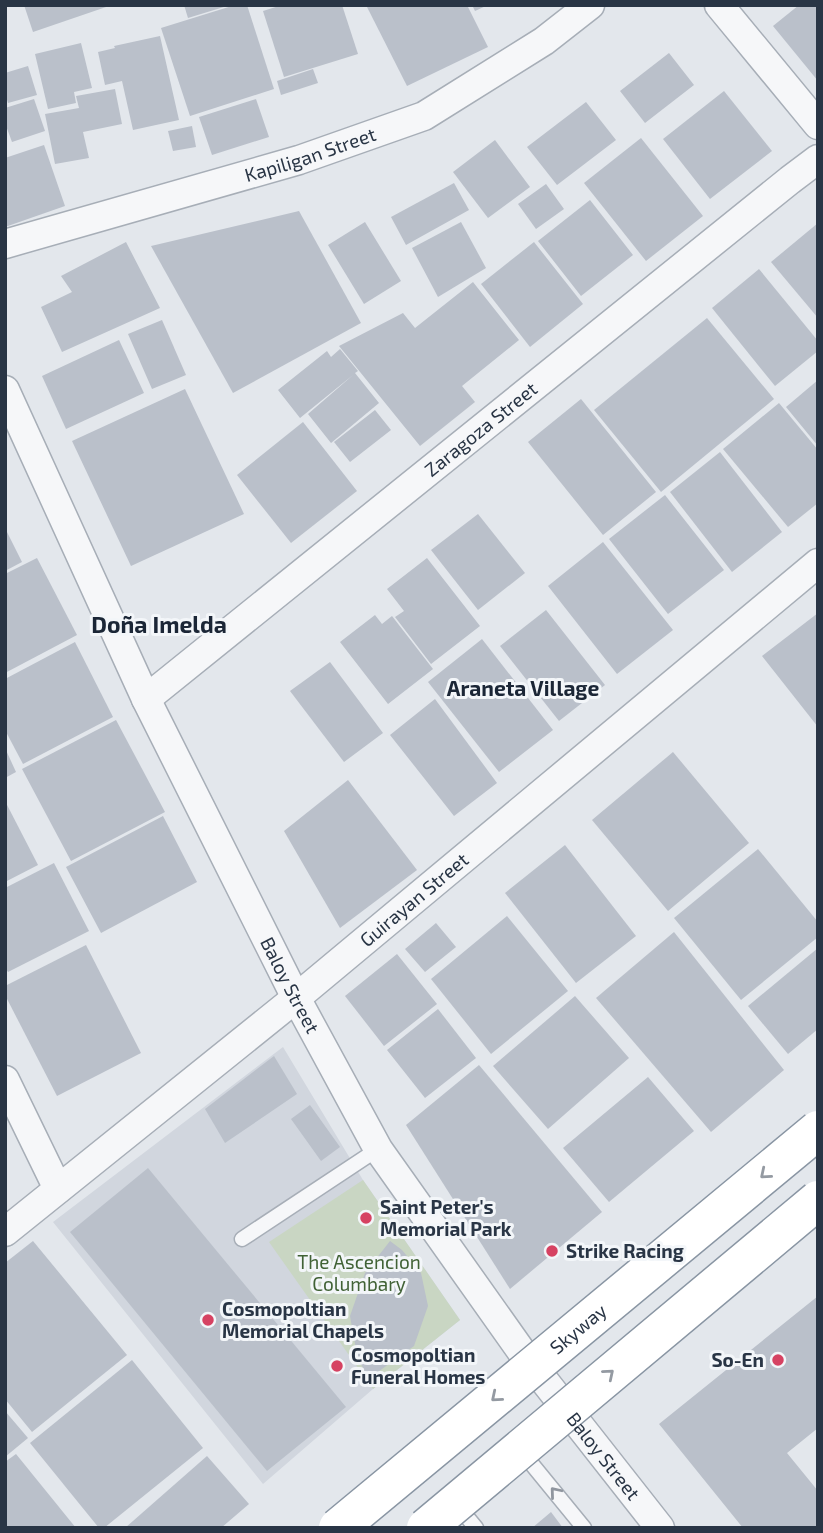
<svg xmlns="http://www.w3.org/2000/svg" width="823" height="1533" viewBox="0 0 823 1533" font-family="'Exo 2',sans-serif">
<style>
.built{fill:#d1d6de}
.green{fill:#c9d6c3}
.building{fill:#bac0ca}
.lines{fill:none;stroke-linecap:round;stroke-linejoin:round}
.service-casing{stroke:#a7aeb7;stroke-width:17}
.minor-casing{stroke:#a7aeb7;stroke-width:31}
.service{stroke:#f6f7f9;stroke-width:14}
.minor{stroke:#f6f7f9;stroke-width:28}
.motorway-bridge-casing{stroke:#8995a3;stroke-width:41;stroke-linecap:butt}
.motorway-bridge{stroke:#fff;stroke-width:38}
.oneway{stroke:#949aa2}
.oneway2{stroke:#90969f}
.poi-dot{fill:#d64262;stroke:#f3f6f9;stroke-width:2.5}
.labels{text-anchor:middle;stroke-width:6;stroke-linejoin:round;paint-order:stroke}
.street-label{font-size:19px;fill:#293545;stroke:#f3f6f9}
.poi-label{font-size:19px;font-weight:bold;fill:#293545;stroke:#f3f6f9;text-anchor:start}
.park-label{font-size:19px;fill:#416236;stroke:#f3f6f9}
.neighbourhood-label{font-size:21px;font-weight:bold;fill:#1b2636;stroke:#f3f6f9}
.quarter-label{font-size:23px;font-weight:bold;fill:#1b2636;stroke:#f3f6f9}
</style>
<rect width="100%" height="100%" fill="#e3e7ec"/>
<!-- built -->
<polygon class="built" points="283,1047 363,1180 460,1320 373,1389 263,1484 53,1222"/>
<!-- green -->
<polygon class="green" points="363,1180 460,1320 373,1389 269,1242"/>
<!-- building -->
<g class="building">
<polygon points="24,5 109,5 109,6 33,32"/>
<polygon points="184,5 227,5 227,6 188,18"/>
<polygon points="235,5 247,5 274,89 190,116 161,28"/>
<polygon points="282,5 342,5 358,54 284,77 263,11"/>
<polygon points="366,5 467,5 488,47 407,86"/>
<polygon points="472,5 488,5 475,11"/>
<polygon points="799,5 818,5 818,81 773,26"/>
<polygon points="160,36 179,120 133,130 122,81 105,85 98,52 115,48 114,46"/>
<polygon points="81,43 92,88 74,92 76,103 48,109 35,54"/>
<polygon points="669,53 694,85 645,123 620,91"/>
<polygon points="28,66 37,95 8,103 5,93 5,73"/>
<polygon points="313,69 318,83 281,95 277,81"/>
<polygon points="115,89 122,124 83,132 89,158 55,164 45,114 79,108 76,96"/>
<polygon points="724,91 772,151 710,199 663,139"/>
<polygon points="34,99 45,131 12,142 5,123 5,108"/>
<polygon points="256,99 269,137 212,155 199,117"/>
<polygon points="586,102 616,140 557,185 527,147"/>
<polygon points="192,126 196,147 173,151 168,131"/>
<polygon points="641,138 703,216 646,261 584,183"/>
<polygon points="495,140 530,187 488,218 453,172"/>
<polygon points="44,145 65,206 5,227 5,158"/>
<polygon points="454,183 469,210 406,245 391,217"/>
<polygon points="546,184 564,209 536,229 518,204"/>
<polygon points="590,200 633,255 581,296 538,241"/>
<polygon points="299,211 361,323 233,393 151,246"/>
<polygon points="365,222 401,281 364,304 328,245"/>
<polygon points="461,222 486,268 438,297 412,248"/>
<polygon points="818,223 818,318 771,262"/>
<polygon points="126,242 160,308 62,352 41,307 72,292 61,276"/>
<polygon points="534,242 583,304 530,347 481,284"/>
<polygon points="759,269 818,341 818,351 775,386 712,308"/>
<polygon points="473,282 519,340 462,386 475,402 420,446 339,346 403,313 415,328"/>
<polygon points="707,318 774,399 661,492 594,410"/>
<polygon points="162,320 186,375 152,389 128,334"/>
<polygon points="119,340 144,393 66,429 42,376"/>
<polygon points="340,349 358,371 355,373 379,403 331,443 308,414 353,375 300,418 278,390 327,351 331,357"/>
<polygon points="818,380 818,446 786,407"/>
<polygon points="185,389 244,514 131,566 72,441"/>
<polygon points="581,399 656,492 603,535 528,442"/>
<polygon points="779,403 818,450 818,503 788,527 723,449"/>
<polygon points="375,410 391,430 350,462 334,442"/>
<polygon points="303,422 357,491 291,543 237,475"/>
<polygon points="720,452 782,532 732,572 670,492"/>
<polygon points="665,495 724,570 668,614 609,539"/>
<polygon points="478,514 525,573 478,610 431,550"/>
<polygon points="5,528 22,562 5,571"/>
<polygon points="603,542 673,630 617,674 548,586"/>
<polygon points="37,558 77,635 5,673 5,574"/>
<polygon points="427,558 480,626 431,664 395,617 404,611 387,589"/>
<polygon points="546,610 605,685 559,721 500,646"/>
<polygon points="818,613 818,727 762,656"/>
<polygon points="375,615 382,624 392,616 433,669 388,704 340,642"/>
<polygon points="482,639 553,730 499,772 428,682"/>
<polygon points="75,642 113,717 23,764 5,730 5,679"/>
<polygon points="330,662 383,733 344,762 290,691"/>
<polygon points="435,699 497,783 454,816 390,735"/>
<polygon points="116,720 165,812 71,861 22,769"/>
<polygon points="5,748 16,772 5,778"/>
<polygon points="673,752 749,843 668,911 592,820"/>
<polygon points="348,780 417,870 340,928 284,831"/>
<polygon points="5,801 38,865 5,882"/>
<polygon points="163,816 197,882 101,933 66,867"/>
<polygon points="565,845 636,936 576,983 505,893"/>
<polygon points="758,849 818,922 818,937 741,1000 674,918"/>
<polygon points="54,863 89,931 8,972 5,967 5,888"/>
<polygon points="507,916 568,991 491,1054 431,979"/>
<polygon points="436,923 456,947 425,972 405,949"/>
<polygon points="674,932 784,1070 711,1132 596,998"/>
<polygon points="86,945 141,1053 57,1096 5,995 5,986"/>
<polygon points="818,948 818,1029 788,1054 748,1006"/>
<polygon points="397,954 437,1004 384,1046 345,996"/>
<polygon points="575,996 629,1058 548,1129 493,1066"/>
<polygon points="438,1009 476,1058 425,1098 387,1050"/>
<polygon points="274,1056 297,1094 225,1143 205,1109"/>
<polygon points="479,1065 602,1212 510,1289 406,1125"/>
<polygon points="648,1077 694,1131 609,1202 563,1148"/>
<polygon points="310,1105 340,1147 321,1161 291,1119"/>
<polygon points="148,1168 346,1407 267,1471 70,1232"/>
<polygon points="33,1241 127,1355 32,1432 5,1399 5,1263"/>
<polygon points="390,1241 402,1250 421,1273 428,1306 414,1346 368,1379 357,1355 350,1316 365,1273"/>
<polygon points="818,1296 818,1428 787,1453 818,1491 818,1528 743,1528 659,1424"/>
<polygon points="132,1360 203,1448 104,1528 99,1528 30,1443"/>
<polygon points="5,1411 28,1438 5,1457"/>
<polygon points="16,1454 76,1528 5,1528 5,1462"/>
<polygon points="207,1456 249,1504 221,1528 125,1528"/>
<polygon points="551,1512 563,1528 532,1528"/>
</g>
<g class="lines">
<defs>
<g id="service">
<polyline points="242,1239 378,1149"/>
<polyline points="526,1457 584,1528"/>
<polyline points="462,1511 476,1528"/>
</g>
<g id="minor">
<polyline points="719,5 818,125"/>
<path id="s1" d="M5 244 299 160 424 116 544 41 590 5"/>
<path id="s2" d="M5 390 146 699 296 998 378 1149 524 1355 660 1528"/>
<path id="s3" d="M146 699 790 180 818 159"/>
<polyline points="5,1080 58,1189"/>
<path id="s4" d="M5 1232 296 998 818 563"/>
</g>
</defs>
<!-- service casing -->
<use href="#service" class="service-casing"/>
<!-- minor casing -->
<use href="#minor" class="minor-casing"/>
<!-- service -->
<use href="#service" class="service"/>
<!-- minor -->
<use href="#minor" class="minor"/>
<defs>
<g id="motorway-bridge">
<path id="s5" d="M338 1528 818 1130"/>
<polyline points="426,1528 818,1200"/>
</g>
</defs>
<!-- motorway-bridge casing -->
<use href="#motorway-bridge" class="motorway-bridge-casing"/>
<!-- motorway-bridge -->
<use href="#motorway-bridge" class="motorway-bridge"/>
</g>
<!-- one-way arrows -->
<defs><path id="oneway-chevron" d="M-2-3.5L2.5 0L-2 3.5" fill="none" stroke-width="1.6" stroke-linecap="round" stroke-linejoin="round" transform="scale(1.75)"/></defs>
<g class="oneway">
<use href="#oneway-chevron" transform="translate(765 1174) rotate(140)"/>
<use href="#oneway-chevron" transform="translate(609 1374) rotate(-40)"/>
<use href="#oneway-chevron" transform="translate(496 1397) rotate(140)"/>
</g>
<use class="oneway2" href="#oneway-chevron" transform="translate(555 1492) rotate(-130)"/>
<!-- markers -->
<g class="poi-dot">
<circle cx="366" cy="1218" r="7"/>
<circle cx="552" cy="1251" r="7"/>
<circle cx="208" cy="1320" r="7"/>
<circle cx="778" cy="1360" r="7"/>
<circle cx="337" cy="1366" r="7"/>
</g>
<g class="labels">
<!-- street labels -->
<g class="street-label">
<text dy="7" stroke="none"><textPath href="#s1" startOffset="318">Kapiligan Street</textPath></text>
<text dy="7" stroke="none"><textPath href="#s3" startOffset="430">Zaragoza Street</textPath></text>
<text dy="7" stroke="none"><textPath href="#s4" startOffset="527">Guirayan Street</textPath></text>
<text dy="7" stroke="none"><textPath href="#s2" startOffset="660">Baloy Street</textPath></text>
<text dy="7" stroke="none"><textPath href="#s5" startOffset="312">Skyway</textPath></text>
<text dy="7" stroke="none"><textPath href="#s2" startOffset="1227">Baloy Street</textPath></text>
</g>
<!-- poi labels -->
<g class="poi-label">
<text x="380" y="1214">Saint Peter's<tspan x="380" dy="22">Memorial Park</tspan></text>
<text x="566" y="1258">Strike Racing</text>
<text x="222" y="1316">Cosmopoltian<tspan x="222" dy="22">Memorial Chapels</tspan></text>
<text x="351" y="1362">Cosmopoltian<tspan x="351" dy="22">Funeral Homes</tspan></text>
<text x="764" y="1367" text-anchor="end">So-En</text>
</g>
<!-- park labels -->
<g class="park-label">
<text x="359" y="1269">The Ascencion<tspan x="359" dy="22">Columbary</tspan></text>
</g>
<!-- neighbourhood labels -->
<g class="neighbourhood-label">
<text x="523" y="696">Araneta Village</text>
</g>
<!-- quarter labels -->
<g class="quarter-label">
<text x="159" y="633">Doña Imelda</text>
</g>
</g>
<!-- border -->
<rect width="823" height="1533" fill="none" stroke="#293545" stroke-width="14"/>
</svg>
